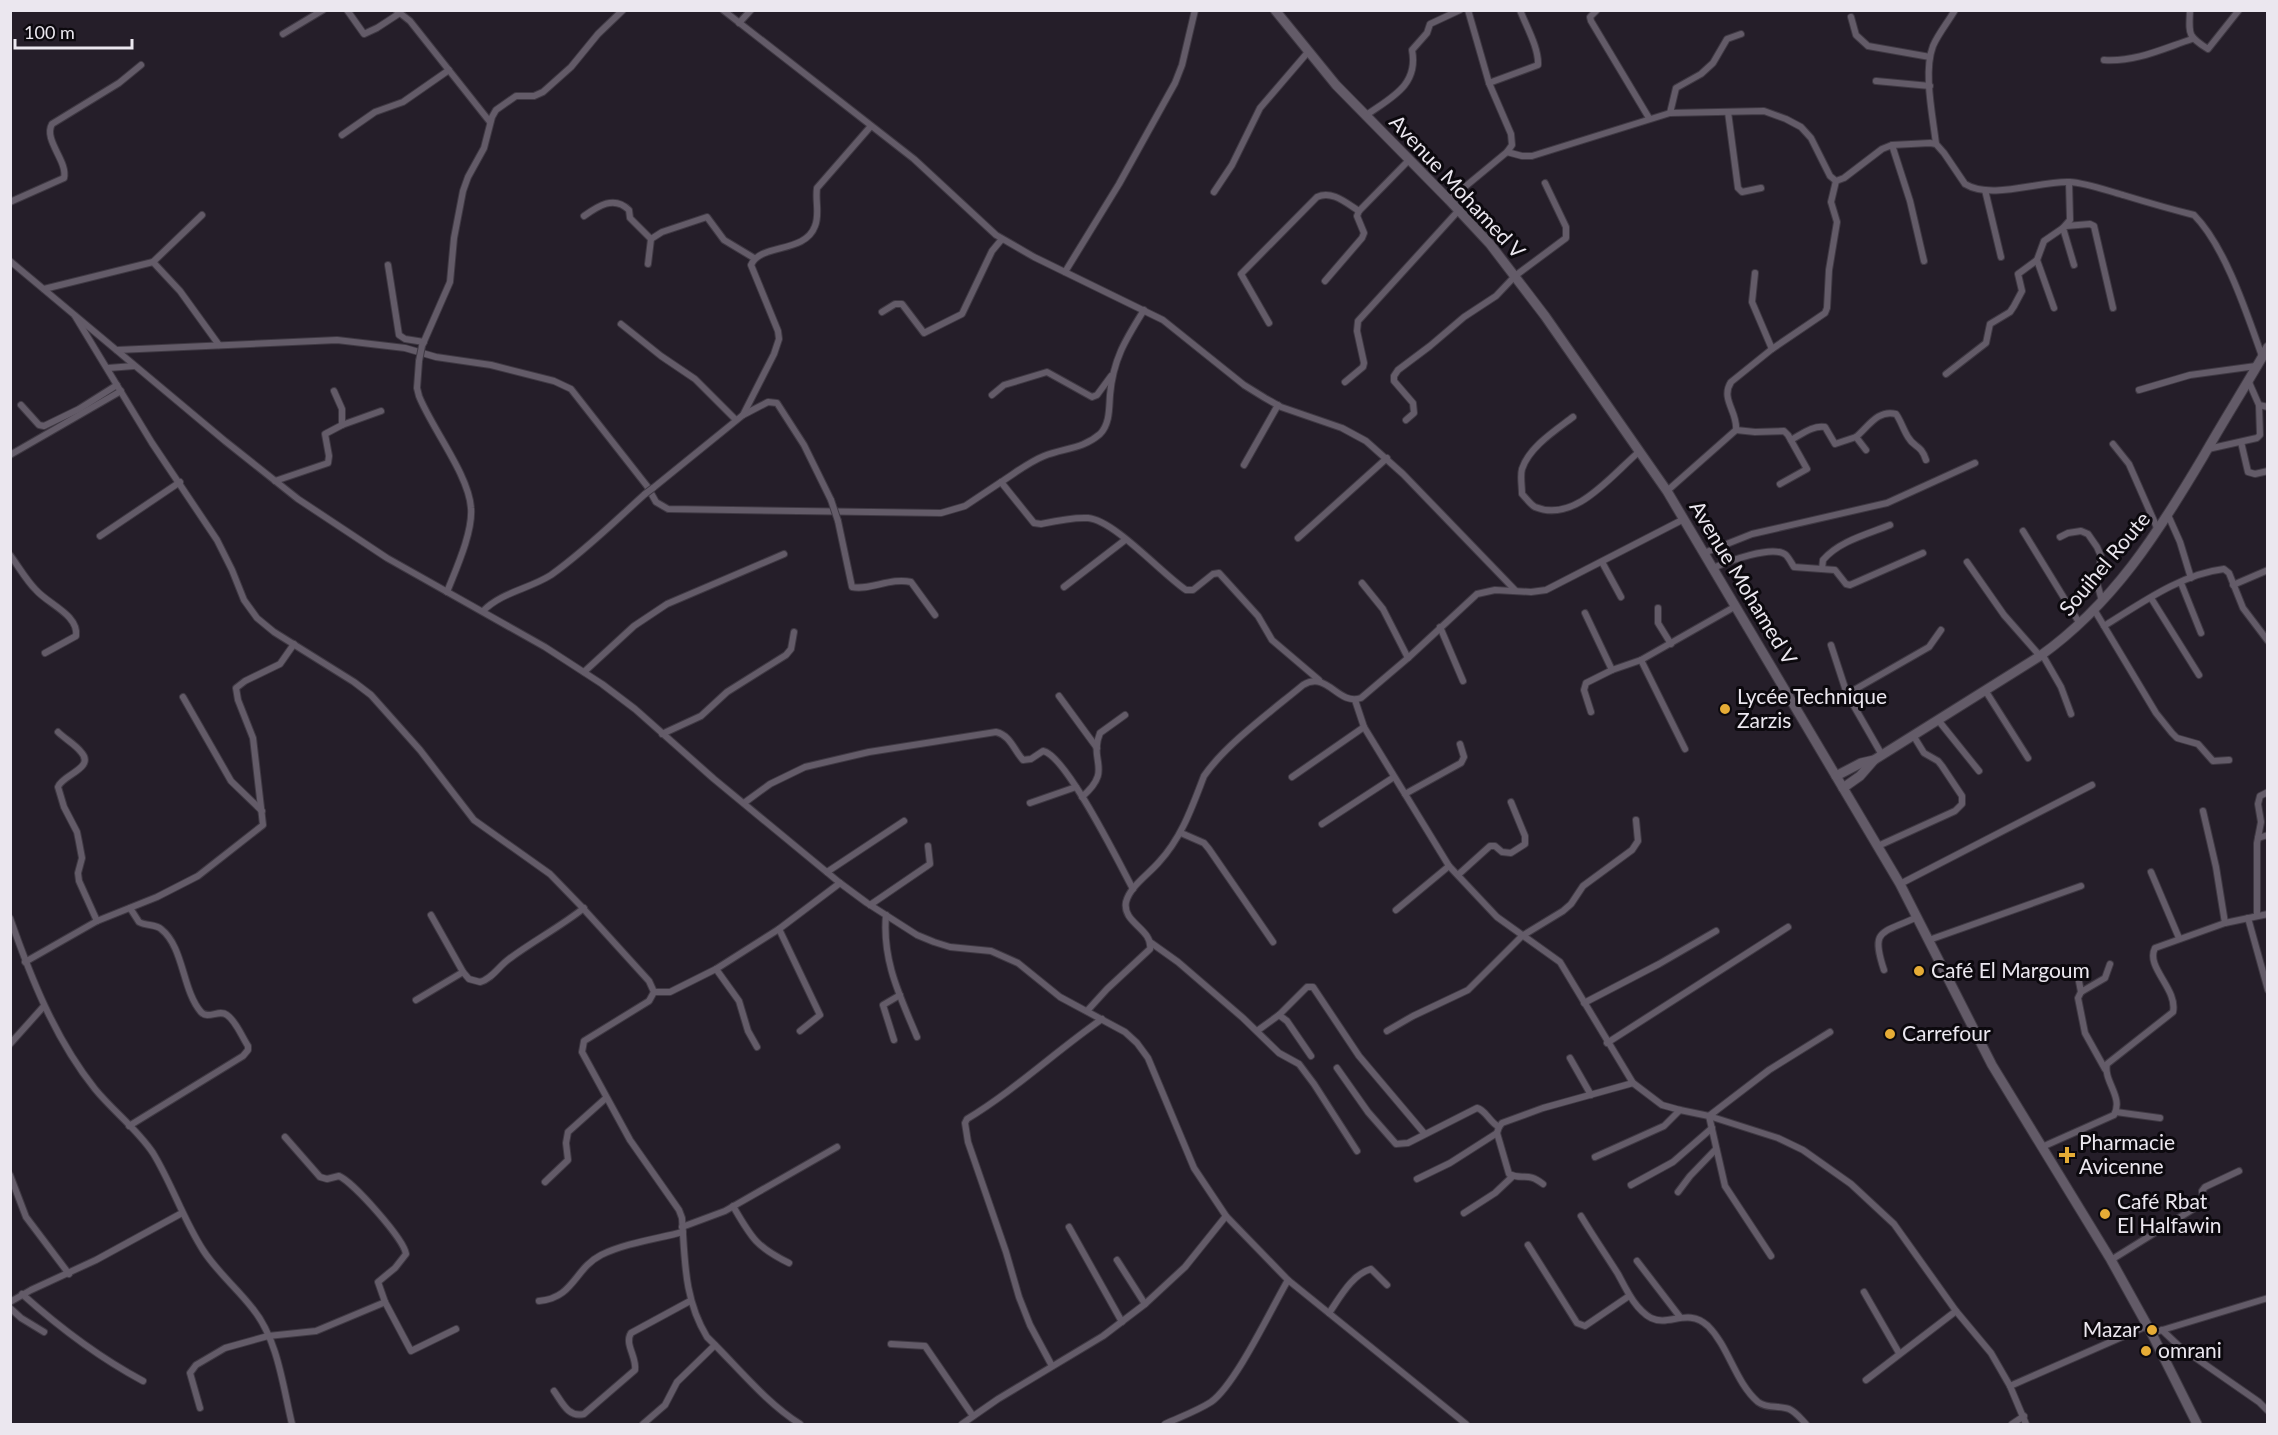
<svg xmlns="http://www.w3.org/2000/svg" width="2278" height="1435" viewBox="0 0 2278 1435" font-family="Lato,sans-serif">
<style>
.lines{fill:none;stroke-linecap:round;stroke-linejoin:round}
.minor-casing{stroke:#3f3943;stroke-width:8}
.secondary-casing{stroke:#3f3943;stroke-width:11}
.minor{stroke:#635b68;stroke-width:6}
.secondary{stroke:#635b68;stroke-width:9}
.minor-bridge-casing{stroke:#3f3943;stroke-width:8;stroke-linecap:butt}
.minor-bridge{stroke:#635b68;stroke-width:6}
.poi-dot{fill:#e6ac36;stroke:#0c090e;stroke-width:2}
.labels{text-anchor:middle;stroke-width:6;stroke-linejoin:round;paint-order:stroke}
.street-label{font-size:21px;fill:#ebe7ef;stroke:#0c090e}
.poi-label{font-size:21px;fill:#ebe7ef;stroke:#0c090e;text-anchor:start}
</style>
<rect width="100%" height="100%" fill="#251e29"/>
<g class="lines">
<defs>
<g id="minor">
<polyline points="347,10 364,34 377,28 400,13"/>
<polyline points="396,10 410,21 490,122"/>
<polyline points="723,10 914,159 996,235 1034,257 1163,320 1244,385 1265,398 1281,407 1342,428 1366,441 1403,474 1515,590"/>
<polyline points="1597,10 1590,17 1591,21 1649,118"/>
<path d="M2190 10C2189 34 2187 36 2208 49L2239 10"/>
<polyline points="1851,17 1856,35 1868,46 1930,57"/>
<polyline points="739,23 751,10"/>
<polyline points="283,34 323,10"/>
<path d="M2104 60C2136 62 2162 49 2192 39"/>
<polyline points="1876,81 1930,86"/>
<path d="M1489 83 1538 65C1539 48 1526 26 1520 10"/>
<polyline points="1728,112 1738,188 1742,192 1761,188"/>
<polyline points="1670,113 1676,88 1701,74 1713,63 1727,39 1741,34"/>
<path d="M1365 116C1390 98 1419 86 1412 50L1427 33 1430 24 1460 10"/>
<polyline points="342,135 375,112 403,102 449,70"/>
<path d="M1936 144C1933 117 1923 72 1933 46 1938 34 1948 22 1955 10"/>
<polyline points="1892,145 1910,201 1924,261"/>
<path d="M1507 152 1522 156H1532L1670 113 1764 111 1786 119 1801 127 1811 138 1830 176 1836 181 1844 178 1882 149 1892 145 1930 143 1936 144 1944 153 1965 184C1991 200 2039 181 2069 182 2087 183 2105 190 2123 195 2146 202 2170 209 2194 215 2225 246 2247 314 2262 356"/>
<polyline points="1985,190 2001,257"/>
<polyline points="1214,192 1232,165 1260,108 1308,52"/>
<polyline points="1449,200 1507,152 1512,145 1511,134 1489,83 1468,10"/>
<path d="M10 202 64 178C68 161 43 140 52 124L119 83 141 65"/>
<path d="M584 216C598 206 614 195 629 210L630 218 651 239"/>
<polyline points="2066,226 2090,224 2094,226 2113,308"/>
<polyline points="2063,228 2074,265"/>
<polyline points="2037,260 2054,308"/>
<polyline points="10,261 225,441 298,499 387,558 545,647 602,684 635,709 714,779 840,883 867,903 917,935 934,942 950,947 991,951 1018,963 1060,997 1125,1032 1137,1043 1148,1058 1194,1168 1226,1216 1288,1280 1466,1424"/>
<polyline points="153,262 202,215"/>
<polyline points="648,264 651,239 662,232 707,217 724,240 754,258"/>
<polyline points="388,265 399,335 405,339 424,342"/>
<polyline points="1065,272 1119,184 1175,83 1182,65 1195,10"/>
<polyline points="1755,273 1752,302 1772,349"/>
<polyline points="1325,281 1362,238 1364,233 1357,216 1359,211 1409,160"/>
<polyline points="44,289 153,262 180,291 219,345"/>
<path d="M1144 310C1126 339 1113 359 1110 395 1109 408 1110 424 1100 434 1083 449 1064 448 1044 456 1029 462 1015 473 1001 482L1034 523 1041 524C1055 521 1073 517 1088 518 1114 520 1162 574 1186 590H1193L1213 574 1219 573 1258 616 1272 640 1319 680"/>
<polyline points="882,312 895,304 902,304 924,333 962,314 992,251 1002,239"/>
<path d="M75 316 152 443 217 540 232 570 244 600 257 618 274 632 354 682 371 695 420 750 474 820 550 874 580 905 649 981 654 992 649 1001 584 1041 582 1052 630 1140 679 1210 682 1218C685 1261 684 1299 707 1337 737 1366 765 1402 800 1424"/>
<path d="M1269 323 1241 274 1317 197C1332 190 1346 203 1359 211"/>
<polyline points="621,324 661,356 695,379 736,420"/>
<polyline points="422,346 450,282 454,238 463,191 468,177 484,148 492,117 496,110 516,96 534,96 543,92 571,67 598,34 623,10"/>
<polyline points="117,350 337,340 405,348 436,357 491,365 554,381 571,389 647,486 656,502 668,509 941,513 965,506 1001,482"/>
<path d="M419 361 417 388 419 396C431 427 469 475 471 508 473 532 456 569 447 592"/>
<polyline points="108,368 134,366"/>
<polyline points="1946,374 1986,343 1990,324 2010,312 2014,306 2022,291 2018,274 2037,260 2044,241 2063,228 2070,220 2069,182"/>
<polyline points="2248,380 2259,405 2268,407"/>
<polyline points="1345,382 1363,367 1364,363 1357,331 1358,321 1459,210"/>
<polyline points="2139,390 2190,375 2256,366"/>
<polyline points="334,391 342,409 342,425"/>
<polyline points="992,395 1004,385 1047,372 1092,397 1097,395 1111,376"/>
<polyline points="21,405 39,425 44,426 79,409 117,385"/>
<polyline points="743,415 768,402 777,403 804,445 831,500"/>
<path d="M1573 417C1556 430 1529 447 1522 469 1520 476 1522 486 1522 494 1526 498 1530 504 1535 507 1576 524 1613 473 1640 451"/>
<polyline points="1406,420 1414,413 1413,403 1394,381 1394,376 1398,370 1430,346 1464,317 1496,296 1515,276 1566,238 1566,227 1545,183"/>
<polyline points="1736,430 1755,432 1784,431 1788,435 1807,469 1780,484"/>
<path d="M1856 437C1868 427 1878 409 1896 414 1901 421 1903 429 1908 437 1914 448 1921 444 1926 460"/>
<path d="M1791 440C1802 434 1813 425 1825 427L1835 444 1856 437 1866 450"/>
<polyline points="2241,442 2248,472 2255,474 2268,471"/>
<polyline points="2113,444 2129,464 2158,530"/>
<polyline points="2208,449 2257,438 2260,435 2259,405"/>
<polyline points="10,455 121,391"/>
<polyline points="1244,465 1278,405"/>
<polyline points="275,481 328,463 329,456 325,434 342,425 381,411"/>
<path d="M653 488 743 415 774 354 779 339 778 331 751 265C760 243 805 254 815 226 820 214 815 201 817 188L871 126"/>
<path d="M1667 491 1736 430C1738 412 1720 399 1731 382L1772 349 1825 313 1827 308 1829 270 1837 222 1831 202 1836 181"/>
<polyline points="2168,515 2180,542 2191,578"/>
<path d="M838 521 852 587C869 591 891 577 911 582L935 615"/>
<polyline points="2023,531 2080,624"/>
<polyline points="100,536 180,482"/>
<polyline points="2060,537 2068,533 2081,531 2088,534 2097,547 2101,556 2097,583 2102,601"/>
<polyline points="1298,538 1387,458"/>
<polyline points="1704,553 1752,534 1887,503 1975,463"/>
<path d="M10 555C19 567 26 580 36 590 48 604 79 615 76 636L45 653"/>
<polyline points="1602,562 1621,597"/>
<polyline points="1967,562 2004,615 2040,656"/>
<path d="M1713 568C1727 562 1773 544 1786 555 1789 558 1792 564 1794 567L1835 570 1846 584 1850 585 1923 553"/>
<path d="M1822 569 1823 560C1839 541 1868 534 1890 525"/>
<polyline points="1362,583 1383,609 1408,658"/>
<polyline points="2181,583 2201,633"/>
<polyline points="2233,585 2268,570"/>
<polyline points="1064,587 1125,540"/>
<polyline points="2151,598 2199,675"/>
<polyline points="1658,608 1658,623 1671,644"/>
<path d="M483 611C502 592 529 589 551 575 585 551 615 521 645 494"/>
<polyline points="2095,611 2156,713 2172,733 2177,738 2198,744 2213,761 2229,760"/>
<polyline points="1585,613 1612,670"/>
<path d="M2104 626C2140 604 2181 574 2224 569L2229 573 2243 608 2268 641"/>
<polyline points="1440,627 1463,681"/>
<polyline points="1831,645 1847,694 1882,755"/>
<polyline points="2042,654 2061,687 2071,714"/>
<polyline points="1641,660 1685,749"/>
<polyline points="584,672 634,626 667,604 784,554"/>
<polyline points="1985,690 2028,758"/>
<polyline points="1847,694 1929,647 1941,630"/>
<polyline points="1059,696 1097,748"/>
<polyline points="183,697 231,781 262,811"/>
<polyline points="1355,700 1364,727 1449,866 1497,917 1560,962 1633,1083 1662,1105 1680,1110 1709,1116 1778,1138 1803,1150 1851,1184 1894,1224 1956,1311 1991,1353 2010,1386"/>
<polyline points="1591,712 1584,690 1586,683 1612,670 1641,660 1736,606"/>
<polyline points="1938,720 1979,771"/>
<path d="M58 732C65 739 75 744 81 752 96 768 62 775 58 787L64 807 77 832 79 842 82 858 78 873 79 881 97 921"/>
<polyline points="662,734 701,716 727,692 786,655 791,649 794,632"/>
<polyline points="1292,777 1364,727"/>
<polyline points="1405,794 1461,763 1464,757 1460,744"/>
<path d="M1082 797C1114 769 1088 762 1100 733L1125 715"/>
<path d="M744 803 770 784 805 767 869 752 996 732C1010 735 1014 750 1023 760L1031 759 1043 751C1066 755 1120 865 1133 889"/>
<polyline points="1030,803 1076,787"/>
<polyline points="2203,811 2216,867 2225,923"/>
<polyline points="1322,824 1394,777"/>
<polyline points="1181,833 1204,843 1209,849 1273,942"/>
<polyline points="2258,838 2268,835"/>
<polyline points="1878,846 1955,811 1962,804 1962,796 1942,766 1938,761 1924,753 1913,735"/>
<polyline points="827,872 904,821"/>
<polyline points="2151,872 2179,938"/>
<polyline points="1459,874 1490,846 1495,846 1502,852 1511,853 1525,844 1525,836 1511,802"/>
<polyline points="1900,884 2092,785"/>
<polyline points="870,905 930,864 928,846"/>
<polyline points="1396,910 1449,866"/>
<path d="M431 915 463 972 469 979 480 982C492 979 499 966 509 959 533 941 560 927 584 908"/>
<path d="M886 915C882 961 900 996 917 1037"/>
<polyline points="2257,915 2257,843 2261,822 2258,804 2260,796 2268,792"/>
<path d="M10 918C31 978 55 1039 95 1089 113 1111 137 1129 153 1153 172 1184 183 1219 203 1250 217 1272 237 1288 253 1309 278 1340 283 1387 292 1424"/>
<polyline points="2248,918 2268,990"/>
<polyline points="779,929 820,1015 800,1031"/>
<polyline points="1929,940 2081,886"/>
<polyline points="1150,942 1178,962 1243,1018 1279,1053 1299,1064 1314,1084 1357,1151"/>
<polyline points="25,962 97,921 157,897 198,876 263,825 253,738 238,700 236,688 245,681 280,664 294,644"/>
<polyline points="716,969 739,1001 748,1031 757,1047"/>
<path d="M1884 970C1870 928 1882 934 1917 917"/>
<polyline points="2077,971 2081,992"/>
<polyline points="654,992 670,992 716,969 779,929 840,883"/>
<polyline points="416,1000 463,972"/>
<polyline points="1584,1003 1659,964 1716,931"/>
<path d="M1087 1011 1107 989 1150 949C1153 929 1122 923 1126 902 1130 886 1149 874 1159 862 1182 837 1192 807 1204 776 1225 745 1273 710 1303 685 1328 670 1337 706 1361 698L1408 658 1477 594 1495 590 1531 592 1546 590 1684 519"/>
<polyline points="1279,1015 1287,1021 1311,1056"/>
<polyline points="1257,1031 1279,1015 1307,987 1313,987 1359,1056 1424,1133"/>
<polyline points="1387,1031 1413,1016 1468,990 1522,936 1563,911 1571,904 1583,886 1632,850 1638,841 1636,820"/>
<polyline points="894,1040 883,1005 900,995"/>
<polyline points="1607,1043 1788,927"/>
<polyline points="10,1044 44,1006"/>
<polyline points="1570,1058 1591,1095"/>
<path d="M1337 1068 1368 1112 1396 1144 1408 1143 1477 1108C1486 1110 1489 1122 1499 1127"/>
<polyline points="2105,1069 2085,1033 2078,998 2081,992 2105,978 2110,964"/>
<polyline points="2116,1112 2160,1118"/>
<path d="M129 1126 243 1056 248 1050V1046C242 1037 236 1021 227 1015 219 1009 208 1020 201 1012 182 990 184 947 161 929 156 924 146 926 139 922L130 908"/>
<path d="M2042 1147 2114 1115C2124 1097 2103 1081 2107 1064L2173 1012C2178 989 2145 967 2155 948L2225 923 2268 914"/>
<polyline points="1595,1157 1664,1126 1680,1110"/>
<polyline points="10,1175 26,1217 69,1274"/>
<polyline points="1417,1179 1450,1163 1497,1133"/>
<polyline points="545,1182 568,1160 566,1143 568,1132 606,1098"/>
<path d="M1543 1184C1527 1171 1523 1181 1509 1174L1497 1133 1499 1127 1502 1123 1543 1108 1633 1083"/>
<polyline points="1631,1185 1673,1162 1712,1128"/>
<polyline points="1678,1192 1690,1176 1716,1149"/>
<path d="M733 1206C751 1237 756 1247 789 1263"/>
<polyline points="1464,1213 1495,1193 1513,1176"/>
<path d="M1581 1216C1593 1236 1606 1255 1618 1274 1626 1289 1635 1309 1651 1318 1669 1327 1688 1307 1708 1326 1729 1347 1735 1382 1758 1402 1767 1409 1779 1405 1789 1409 1796 1412 1801 1419 1806 1424"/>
<polyline points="682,1227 725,1211 837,1147"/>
<polyline points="1069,1227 1122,1322"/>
<polyline points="1528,1245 1577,1323 1585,1326 1629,1296"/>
<polyline points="1771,1256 1725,1186 1709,1116 1769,1070 1830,1032"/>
<polyline points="1117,1260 1145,1304"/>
<polyline points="2111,1260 2198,1206 2203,1201 2202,1191 2205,1187 2239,1171"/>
<polyline points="1637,1261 1680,1317"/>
<polyline points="1864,1292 1899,1353"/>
<path d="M22 1294C60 1328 98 1357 143 1381"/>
<path d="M539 1301C574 1298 574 1269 601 1255 626 1243 656 1239 683 1232"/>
<polyline points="10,1302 31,1290 96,1260 182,1213"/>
<polyline points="385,1302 411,1351 456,1329"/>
<polyline points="10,1308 21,1318 44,1332"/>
<path d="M1329 1313C1339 1299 1352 1274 1371 1269L1387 1285"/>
<polyline points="2162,1330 2180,1347 2259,1402 2268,1411"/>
<polyline points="2159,1331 2268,1298"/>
<polyline points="891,1344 925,1346 973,1416"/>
<path d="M1052 1366 1030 1325 1019 1297 1006 1252 968 1142 965 1123 967 1119C1015 1090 1056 1051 1102 1019"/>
<polyline points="1866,1380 1956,1311"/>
<path d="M554 1391C562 1402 568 1418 584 1414L635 1370C637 1357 624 1344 631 1333L690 1301"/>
<path d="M200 1408 190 1373 196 1365 225 1348 268 1336 316 1331 383 1303 385 1302 378 1282 395 1268 406 1254C404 1239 353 1182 339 1176L327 1179 320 1177 285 1137"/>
<polyline points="643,1424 665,1405 677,1382 715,1345"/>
<polyline points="962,1424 998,1399 1103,1336 1145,1304 1185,1267 1226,1216"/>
<path d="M1165 1424C1180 1417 1197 1411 1211 1402 1236 1384 1271 1309 1288 1280"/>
<polyline points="2012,1424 2024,1416"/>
<polyline points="2026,1424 2010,1386 2147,1326"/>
</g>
<g id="secondary">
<polyline points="1275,10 1336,85 1449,200 1490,244 1545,316 1667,491 1900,884 1992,1065 2111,1260 2152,1334 2197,1424"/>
<path d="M1836 776 1861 763 1874 760 2040 656C2113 604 2158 533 2203 457 2224 420 2247 384 2268 347"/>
<polyline points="1843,788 1860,776 1874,760"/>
</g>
</defs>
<!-- minor casing -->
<use href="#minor" class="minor-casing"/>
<!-- secondary casing -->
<use href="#secondary" class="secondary-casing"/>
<!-- minor -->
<use href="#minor" class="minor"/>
<!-- secondary -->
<use href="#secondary" class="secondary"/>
<defs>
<g id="minor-bridge">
<polyline points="419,361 422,346"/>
<polyline points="645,494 653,488"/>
<polyline points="831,500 838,521"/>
</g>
</defs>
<!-- minor-bridge casing -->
<use href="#minor-bridge" class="minor-bridge-casing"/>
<!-- minor-bridge -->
<use href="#minor-bridge" class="minor-bridge"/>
</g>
<!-- markers -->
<g class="poi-dot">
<circle cx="1725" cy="709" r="6"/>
<circle cx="1919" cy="971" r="6"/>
<circle cx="1890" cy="1034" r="6"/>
<path d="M2064 1146h6v6h6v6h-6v6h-6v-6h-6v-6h6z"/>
<circle cx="2105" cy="1214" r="6"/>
<circle cx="2152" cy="1330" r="6"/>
<circle cx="2146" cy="1351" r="6"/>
</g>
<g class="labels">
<!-- street labels -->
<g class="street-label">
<text transform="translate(1457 187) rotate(47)" y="7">Avenue Mohamed V</text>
<text transform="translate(2105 564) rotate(-50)" y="7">Souihel Route</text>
<text transform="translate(1743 583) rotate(59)" y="7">Avenue Mohamed V</text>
</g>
<!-- poi labels -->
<g class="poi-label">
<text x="1737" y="704">Lycée Technique<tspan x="1737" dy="24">Zarzis</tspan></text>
<text x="1931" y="978">Café El Margoum</text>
<text x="1902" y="1041">Carrefour</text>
<text x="2079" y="1150">Pharmacie<tspan x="2079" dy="24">Avicenne</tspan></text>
<text x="2117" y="1209">Café Rbat<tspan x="2117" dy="24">El Halfawin</tspan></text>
<text x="2140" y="1337" text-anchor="end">Mazar</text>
<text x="2158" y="1358">omrani</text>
</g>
</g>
<!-- border -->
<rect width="2278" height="1435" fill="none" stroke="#ebe7ef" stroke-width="24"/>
<!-- scale -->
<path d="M15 39v9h117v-9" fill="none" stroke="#ebe7ef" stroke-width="3"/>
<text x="24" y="39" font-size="18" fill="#ebe7ef" stroke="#0c090e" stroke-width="4.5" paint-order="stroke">100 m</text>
</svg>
